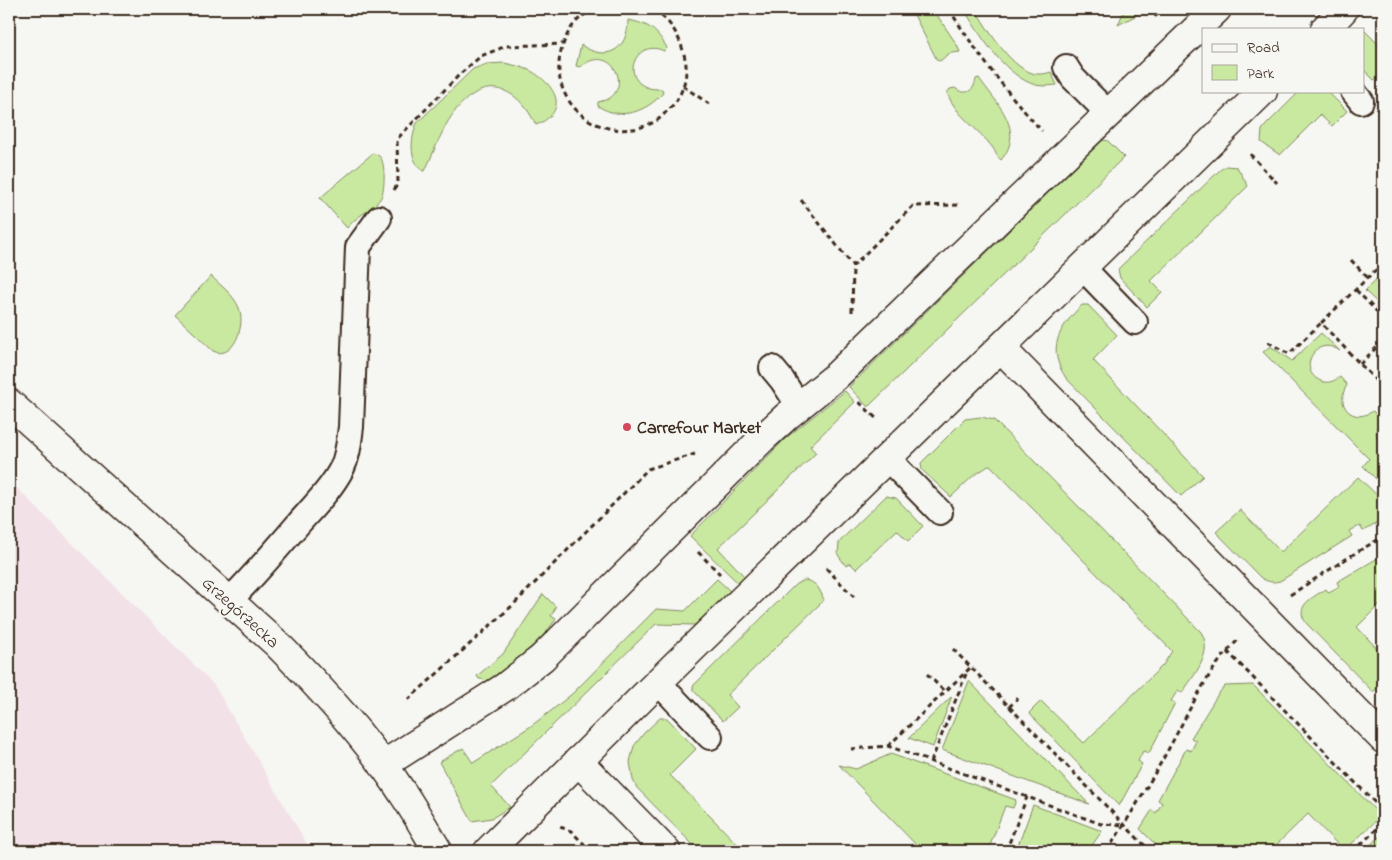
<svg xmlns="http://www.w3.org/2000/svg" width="1392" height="860" viewBox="0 0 1392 860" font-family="'Indie Flower',sans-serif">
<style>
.built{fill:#f2e2e7}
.green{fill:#c9e9a1;stroke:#828a60}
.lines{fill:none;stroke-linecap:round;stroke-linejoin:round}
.service-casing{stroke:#3b2a1e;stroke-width:28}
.minor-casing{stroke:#3b2a1e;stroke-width:31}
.path{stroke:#3b2a1e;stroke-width:3;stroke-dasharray:5 4;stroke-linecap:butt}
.service{stroke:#f6f6f2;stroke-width:24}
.minor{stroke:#f6f6f2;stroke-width:28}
.poi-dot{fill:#d1495b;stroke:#f6f6f2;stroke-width:2}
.labels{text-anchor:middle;stroke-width:4.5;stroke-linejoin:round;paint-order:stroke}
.poi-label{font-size:18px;font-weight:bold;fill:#3b2a1e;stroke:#f6f6f2;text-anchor:start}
.street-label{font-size:18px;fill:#3b2a1e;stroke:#f6f6f2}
</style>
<rect width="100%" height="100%" fill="#f6f6f2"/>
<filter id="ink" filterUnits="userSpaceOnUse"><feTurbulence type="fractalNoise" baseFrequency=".02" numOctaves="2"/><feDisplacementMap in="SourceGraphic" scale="10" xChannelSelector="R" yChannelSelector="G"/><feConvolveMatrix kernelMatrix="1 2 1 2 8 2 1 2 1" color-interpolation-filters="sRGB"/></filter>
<g filter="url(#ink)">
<!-- built -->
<polygon class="built" points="9,480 214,685 311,851 9,851"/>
<!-- green -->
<g class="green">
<path d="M911 9H933L957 45 960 52C946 54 951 52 940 61L937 60Z"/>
<path d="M964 9H975C987 28 1009 66 1032 73 1038 75 1045 74 1051 72L1057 85C1047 86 1039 87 1030 83 1002 71 979 34 964 9Z"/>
<polygon points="1122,9 1144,9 1135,16 1118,25 1123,13"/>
<path d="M628 20C649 24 657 30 667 48L664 51C637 38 620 76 646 87 651 89 656 89 662 89L663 93C646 112 621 121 598 106V102C602 101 607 100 610 98 631 83 610 43 580 67L576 66 581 45C606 62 628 51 628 20Z"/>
<polygon points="1364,30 1381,47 1383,46 1383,73 1374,80 1363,69"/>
<path d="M504 63C514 65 523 67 531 71 556 85 570 111 536 125 512 75 472 78 446 125 438 140 432 156 425 171H423C408 159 411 138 417 123L473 69 487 64Z"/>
<path d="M979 78C997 104 1026 130 1001 160 996 156 996 153 993 148 978 128 956 116 947 93L950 89 955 88C965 96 974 92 976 79Z"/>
<polygon points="1300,91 1327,91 1347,111 1332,126 1320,115 1280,155 1261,142 1262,130 1266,125"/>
<polygon points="1104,140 1108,141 1124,157 868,407 849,387 1101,141"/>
<path d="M373 153C375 154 378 155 380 157 386 163 385 193 380 199 371 211 357 215 347 228L320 198Z"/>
<polygon points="1226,166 1237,167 1248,186 1151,281 1162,292 1147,307 1120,278 1118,269 1220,170"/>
<polygon points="1383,272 1383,283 1377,295 1381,306 1365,291"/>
<path d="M211 276C221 286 234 295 239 308 246 324 234 361 213 351L175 315Z"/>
<path d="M1082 305H1088L1117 335 1093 360 1203 476 1181 496 1066 378C1046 348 1059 328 1082 305Z"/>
<path d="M1321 333 1340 351C1315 333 1296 371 1321 381 1328 384 1334 381 1340 377L1347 385C1334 405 1353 425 1373 411L1381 420C1374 429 1375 439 1383 447V486L1363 466 1369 459 1263 352 1270 346 1292 361Z"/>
<polygon points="845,391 855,402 810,446 816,453 718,548 745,577 738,583 690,536 786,438"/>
<path d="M981 417 994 420 1201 632C1214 653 1194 675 1182 693L1178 690 1171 701 1175 703 1149 753 1143 751 1138 761 1142 764 1119 806 1029 713 1041 701 1084 743 1163 665 1172 651 990 465 973 476 951 497 922 470 921 463 965 419Z"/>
<path d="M1358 477 1381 499 1383 497V520L1363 531 1360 526 1349 531 1352 536 1280 581C1272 583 1267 582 1260 577L1216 532 1240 510 1281 552Z"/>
<polygon points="886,496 896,498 923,526 908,541 897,530 856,569 850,563 846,566 838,555 839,543 844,537"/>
<path d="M1383 555V601L1357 627 1383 655V682L1373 692 1307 624C1293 606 1312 598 1326 589L1329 593 1339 587 1337 582Z"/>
<polygon points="717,579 730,591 696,625 656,624 491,786 510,807 492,818 472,821 439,762 463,748 473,763 531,726 551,711 573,693 656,609 685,611"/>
<path d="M805 580C817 582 820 590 824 600L727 695 738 707 723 721 693 690V686L796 584Z"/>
<path d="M543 594 556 607 551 616 556 619C539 644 511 666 485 682L482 679H479L477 676 503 654Z"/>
<polygon points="969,681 1089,804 942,750"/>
<polygon points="1253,685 1381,816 1344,851 1308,814 1270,851 1162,851 1140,829 1152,810 1156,813 1162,803 1158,800 1186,749 1191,751 1196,741 1191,738 1218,694 1225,686"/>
<polygon points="952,696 933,747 909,738"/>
<polygon points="660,718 667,718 696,749 670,775 744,851 699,851 637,788 633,780 630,762 634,746 644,733"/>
<polygon points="891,754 1016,800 1013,808 1005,806 988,851 922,851 839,765 856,769"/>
<polygon points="1033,805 1102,831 1088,851 1016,851"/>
<polygon points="1383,833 1383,851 1364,851"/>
</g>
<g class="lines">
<defs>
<g id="service">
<polyline points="1066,67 1073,78 1108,113"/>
<polyline points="1353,91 1361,101"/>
<polyline points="1083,268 1135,322"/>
<polyline points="772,368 782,380 799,406"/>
<polyline points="887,458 940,512"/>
<path d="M229 601C254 576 276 550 299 523 314 506 331 489 342 468 348 456 349 441 351 427L358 247 379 218"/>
<polyline points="658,682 710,737"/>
</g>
<g id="minor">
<polyline points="1325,29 1344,9"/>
<polyline points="1001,348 1383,739"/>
<path d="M9 403 276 643C322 689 367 738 402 792 415 811 426 831 438 851"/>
<polyline points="578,761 666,851"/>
<polyline points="383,765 505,687 542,658 762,439 787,416 835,377 1217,9"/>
<polyline points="488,851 658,682 1263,91"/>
</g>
</defs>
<!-- service casing -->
<use href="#service" class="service-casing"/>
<!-- minor casing -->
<use href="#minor" class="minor-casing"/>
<!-- path -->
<g class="path">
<path d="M595 9C589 12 583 15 579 19 571 26 566 36 563 45 542 102 604 150 656 121 661 118 665 113 670 108 682 98 689 74 685 59 681 38 670 17 649 9"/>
<path d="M949 9C976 52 1007 93 1042 131"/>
<polyline points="1155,17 1160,9"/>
<polyline points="683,86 709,104"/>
<polyline points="1250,154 1277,183"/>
<polyline points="394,190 398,183 397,139 460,74 481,56 506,46 563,44"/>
<polyline points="801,200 853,266"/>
<polyline points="1351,260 1368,278"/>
<polyline points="1383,263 1321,323 1383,388"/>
<polyline points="1356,290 1383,318"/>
<polyline points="852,312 853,266 913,206 961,205"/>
<polyline points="1268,342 1289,354 1321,323"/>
<polyline points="1360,364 1383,341"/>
<polyline points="859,402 878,420"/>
<polyline points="698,552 720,574"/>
<polyline points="826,568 854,597"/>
<polyline points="1290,595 1357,552 1383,537"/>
<polyline points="953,649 1150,851"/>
<polyline points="1227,651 1383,811"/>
<polyline points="927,674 945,692"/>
<polyline points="408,700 513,605 648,469 695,454"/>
<polyline points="1009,707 1018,698"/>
<polyline points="888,746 971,667"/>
<polyline points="851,749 888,746 1101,824 1124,825"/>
<polyline points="931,762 966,674"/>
<polyline points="560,827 571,831 591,851"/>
<polyline points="1006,851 1027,797"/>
<path d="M1107 851C1129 818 1149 784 1168 750 1189 712 1207 670 1238 640"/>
<polyline points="1354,851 1383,823"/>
</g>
<!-- service -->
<use href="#service" class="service"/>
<!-- minor -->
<use href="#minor" class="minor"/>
</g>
</g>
<!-- markers -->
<circle class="poi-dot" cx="627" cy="427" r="5"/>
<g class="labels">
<!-- poi labels -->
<g class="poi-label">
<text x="637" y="433">Carrefour Market</text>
</g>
<!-- street labels -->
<g class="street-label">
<text transform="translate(241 612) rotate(42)" y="6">Grzegórzecka</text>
</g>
</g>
<!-- margin -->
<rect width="1392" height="860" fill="none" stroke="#f6f6f2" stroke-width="30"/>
<rect x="15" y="15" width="1362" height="830" fill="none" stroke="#3b2a1e" stroke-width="2" filter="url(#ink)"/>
<!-- legend -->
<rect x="1202" y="28" width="162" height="65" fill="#f6f6f2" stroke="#aba49d"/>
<rect x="1212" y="44" width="25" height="8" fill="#f6f6f2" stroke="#aba49d"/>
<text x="1247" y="52" font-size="15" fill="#3b2a1e">Road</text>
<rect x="1212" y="65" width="25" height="15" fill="#c9e9a1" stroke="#aba49d"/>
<text x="1247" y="78" font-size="15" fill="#3b2a1e">Park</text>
</svg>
